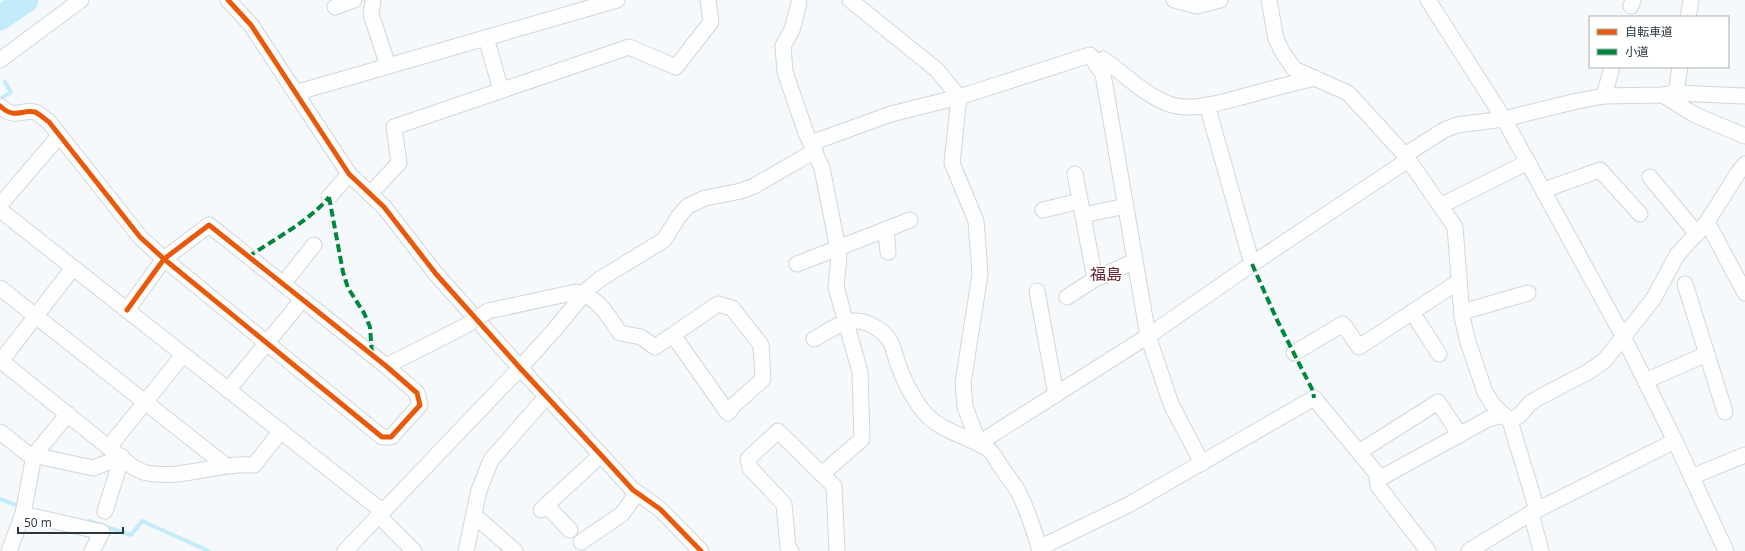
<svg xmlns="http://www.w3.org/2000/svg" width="1745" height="551" viewBox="0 0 1745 551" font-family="'Open Sans','Noto Sans JP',sans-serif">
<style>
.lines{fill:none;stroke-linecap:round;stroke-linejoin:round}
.stream{stroke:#c4ebfc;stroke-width:4}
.river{stroke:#c4ebfc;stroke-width:25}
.minor-casing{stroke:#d0d7db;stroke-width:17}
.minor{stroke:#fefefe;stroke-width:15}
.minor-bridge-casing{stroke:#d0d7db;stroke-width:17;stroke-linecap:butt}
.minor-bridge{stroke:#fefefe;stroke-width:15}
.quiet{stroke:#00873e;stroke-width:4;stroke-dasharray:8 4;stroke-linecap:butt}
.cycleway-casing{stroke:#fff;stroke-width:8}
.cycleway{stroke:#e8590c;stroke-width:5}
.labels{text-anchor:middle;stroke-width:3;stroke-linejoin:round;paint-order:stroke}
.quarter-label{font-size:16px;fill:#69232d;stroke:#fff}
</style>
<rect width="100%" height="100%" fill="#f5f9fb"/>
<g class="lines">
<!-- stream -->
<g class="stream">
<polyline points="0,99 11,92 5,82"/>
<polyline points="0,499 22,507"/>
<polyline points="89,521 131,535 142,521 209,551"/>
</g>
<!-- river -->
<polyline class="river" points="0,18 26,0"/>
<defs>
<g id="minor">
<polyline points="228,0 251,25 349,174 384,207 436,274 520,368 601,455 633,490 660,509 701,551"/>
<polyline points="373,0 371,14 388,66"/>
<polyline points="850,0 937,70 959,97 952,163 976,221 980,274 963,383 965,407 979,443"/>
<polyline points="1174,0 1197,6 1220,0"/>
<polyline points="1269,0 1276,39 1283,53 1294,69 1348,93 1405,155 1455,227 1462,317 1468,342 1485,392 1493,405 1510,421 1537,510"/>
<polyline points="1428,0 1504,119 1624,338 1675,441 1726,551"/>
<polyline points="799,3 792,30 783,46 785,72 806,133 822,168 838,249 839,257 836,287 860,372 862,439 822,474"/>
<polyline points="1631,6 1633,0"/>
<polyline points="335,7 354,0"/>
<polyline points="1688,17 1691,0"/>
<polyline points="486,38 501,90"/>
<polyline points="0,60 81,0"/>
<path d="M1096 64 1103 59C1125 74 1144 95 1169 104 1195 113 1227 100 1253 94 1274 88 1294 83 1315 78"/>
<polyline points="295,93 617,0"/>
<polyline points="1676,93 1680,67"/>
<polyline points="1663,95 1695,115 1745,136"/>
<polyline points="1604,96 1612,67"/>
<polyline points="1207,105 1252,264"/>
<path d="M0 106C15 120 21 109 35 112 39 114 45 119 49 122L140 237 164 259 382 437H391L420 405 417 393 386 366 209 225 164 259 127 310"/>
<polyline points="811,143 891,114 959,97 1090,55 1103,74 1148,336 1171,404 1202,463"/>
<polyline points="1405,155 1444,130 1457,125 1504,119 1577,101 1604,96 1663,95 1676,93 1745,96"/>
<polyline points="1075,174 1095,279"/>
<polyline points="1650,177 1697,234"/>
<polyline points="1544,190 1600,170 1640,214"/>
<polyline points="370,194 399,163 394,127 629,47 676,67 711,22 708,0"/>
<polyline points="329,197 349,174"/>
<polyline points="0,205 59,136"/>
<polyline points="1440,206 1528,162"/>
<polyline points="0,210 382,511"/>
<polyline points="1043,210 1080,201"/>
<polyline points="1083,215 1126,206"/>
<polyline points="1707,222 1745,293"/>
<polyline points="886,230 888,252"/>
<polyline points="797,264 910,220"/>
<polyline points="283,284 314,245"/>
<polyline points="1685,284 1725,412"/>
<polyline points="0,288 225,465"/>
<polyline points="1037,291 1056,395"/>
<polyline points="1067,297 1095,279 1135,261"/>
<path d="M488 311 576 292C600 298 607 315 620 333L641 337 655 347 718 304 732 308 761 345 763 379 734 405 728 413 673 335"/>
<polyline points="1412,312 1439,354"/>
<polyline points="1462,312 1528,293"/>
<path d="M814 339C834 328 852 312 875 327 895 339 892 349 899 367 904 381 911 394 920 407 938 432 964 434 988 449 993 452 996 459 999 464 1005 473 1012 482 1018 491 1024 502 1037 538 1040 551"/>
<polyline points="1294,353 1343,324 1359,347 1458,282"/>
<path d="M0 360 133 467C137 469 142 472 147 473 182 480 218 462 254 465L281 431"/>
<polyline points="1,361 73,268"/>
<polyline points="386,366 465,326"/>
<polyline points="1645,381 1707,354"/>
<polyline points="228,390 302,300"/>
<polyline points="1510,421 1520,415 1529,404 1538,398 1588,372 1605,360 1654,298 1677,255 1707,222 1738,173 1745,164"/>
<polyline points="0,432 28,454 93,468 122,457"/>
<polyline points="979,443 1148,336 1252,264 1408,160"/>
<polyline points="109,447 183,355"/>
<polyline points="1359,452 1438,402 1460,435"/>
<polyline points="1691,477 1745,455"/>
<polyline points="1377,480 1488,419 1504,415"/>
<polyline points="546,505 570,530"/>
<polyline points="541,510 601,455"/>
<polyline points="105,511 122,457"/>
<polyline points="1531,513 1541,551"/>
<polyline points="23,514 102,532 92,551"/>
<polyline points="378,515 414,551"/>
<polyline points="474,515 515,551"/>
<polyline points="581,542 622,514 637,493"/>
<polyline points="1039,548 1130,504 1314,398 1377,474 1378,486 1428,551"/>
<polyline points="9,551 23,514 34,455 68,414"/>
<polyline points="345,551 520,368 556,328 588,289 600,279 664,240 679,216 688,206 705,198 741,191 754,186 815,151"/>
<polyline points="466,551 479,490 491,460 546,397"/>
<polyline points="791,551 788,548 784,504 750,468 748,459 778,431 834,486 837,551"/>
<polyline points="1469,551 1531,513 1675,441"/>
</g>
</defs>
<!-- minor casing -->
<use href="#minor" class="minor-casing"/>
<!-- minor -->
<use href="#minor" class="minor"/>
<defs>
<polyline id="minor-bridge" points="465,326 488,311"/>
</defs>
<!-- minor-bridge casing -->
<use href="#minor-bridge" class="minor-bridge-casing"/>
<!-- minor-bridge -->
<use href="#minor-bridge" class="minor-bridge"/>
<!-- quiet -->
<g class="quiet">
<polyline points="329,197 343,272 348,288 364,313 370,327 372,355"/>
<path d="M248 257C273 240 311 220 329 197"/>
<polyline points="1252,264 1277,320 1313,391 1314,398"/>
</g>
<defs>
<g id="cycleway">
<polyline points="228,0 251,25 349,174 384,207 436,274 520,368 601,455 633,490 660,509 701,551"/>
<path d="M0 106C15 120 21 109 35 112 39 114 45 119 49 122L140 237 164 259 382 437H391L420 405 417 393 386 366 209 225 164 259 127 310"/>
</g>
</defs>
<!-- cycleway casing -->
<use href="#cycleway" class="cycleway-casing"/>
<!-- cycleway -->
<use href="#cycleway" class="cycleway"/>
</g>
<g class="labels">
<!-- quarter labels -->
<g class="quarter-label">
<text x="1106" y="280">福島</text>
</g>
</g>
<!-- legend -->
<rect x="1589" y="16" width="140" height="52" fill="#ffffff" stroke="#aaafb1"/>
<rect x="1597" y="29" width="20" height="6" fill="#e8590c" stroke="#aaafb1"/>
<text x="1625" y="36" font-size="12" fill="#2a373d">自転車道</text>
<rect x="1597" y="49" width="20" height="6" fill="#00873e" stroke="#aaafb1"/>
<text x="1625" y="56" font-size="12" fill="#2a373d">小道</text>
<!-- scale -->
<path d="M18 527v6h105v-6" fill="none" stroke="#2a373d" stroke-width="2"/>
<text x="24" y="527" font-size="12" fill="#2a373d" stroke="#ffffff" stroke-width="3" paint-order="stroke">50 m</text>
</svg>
